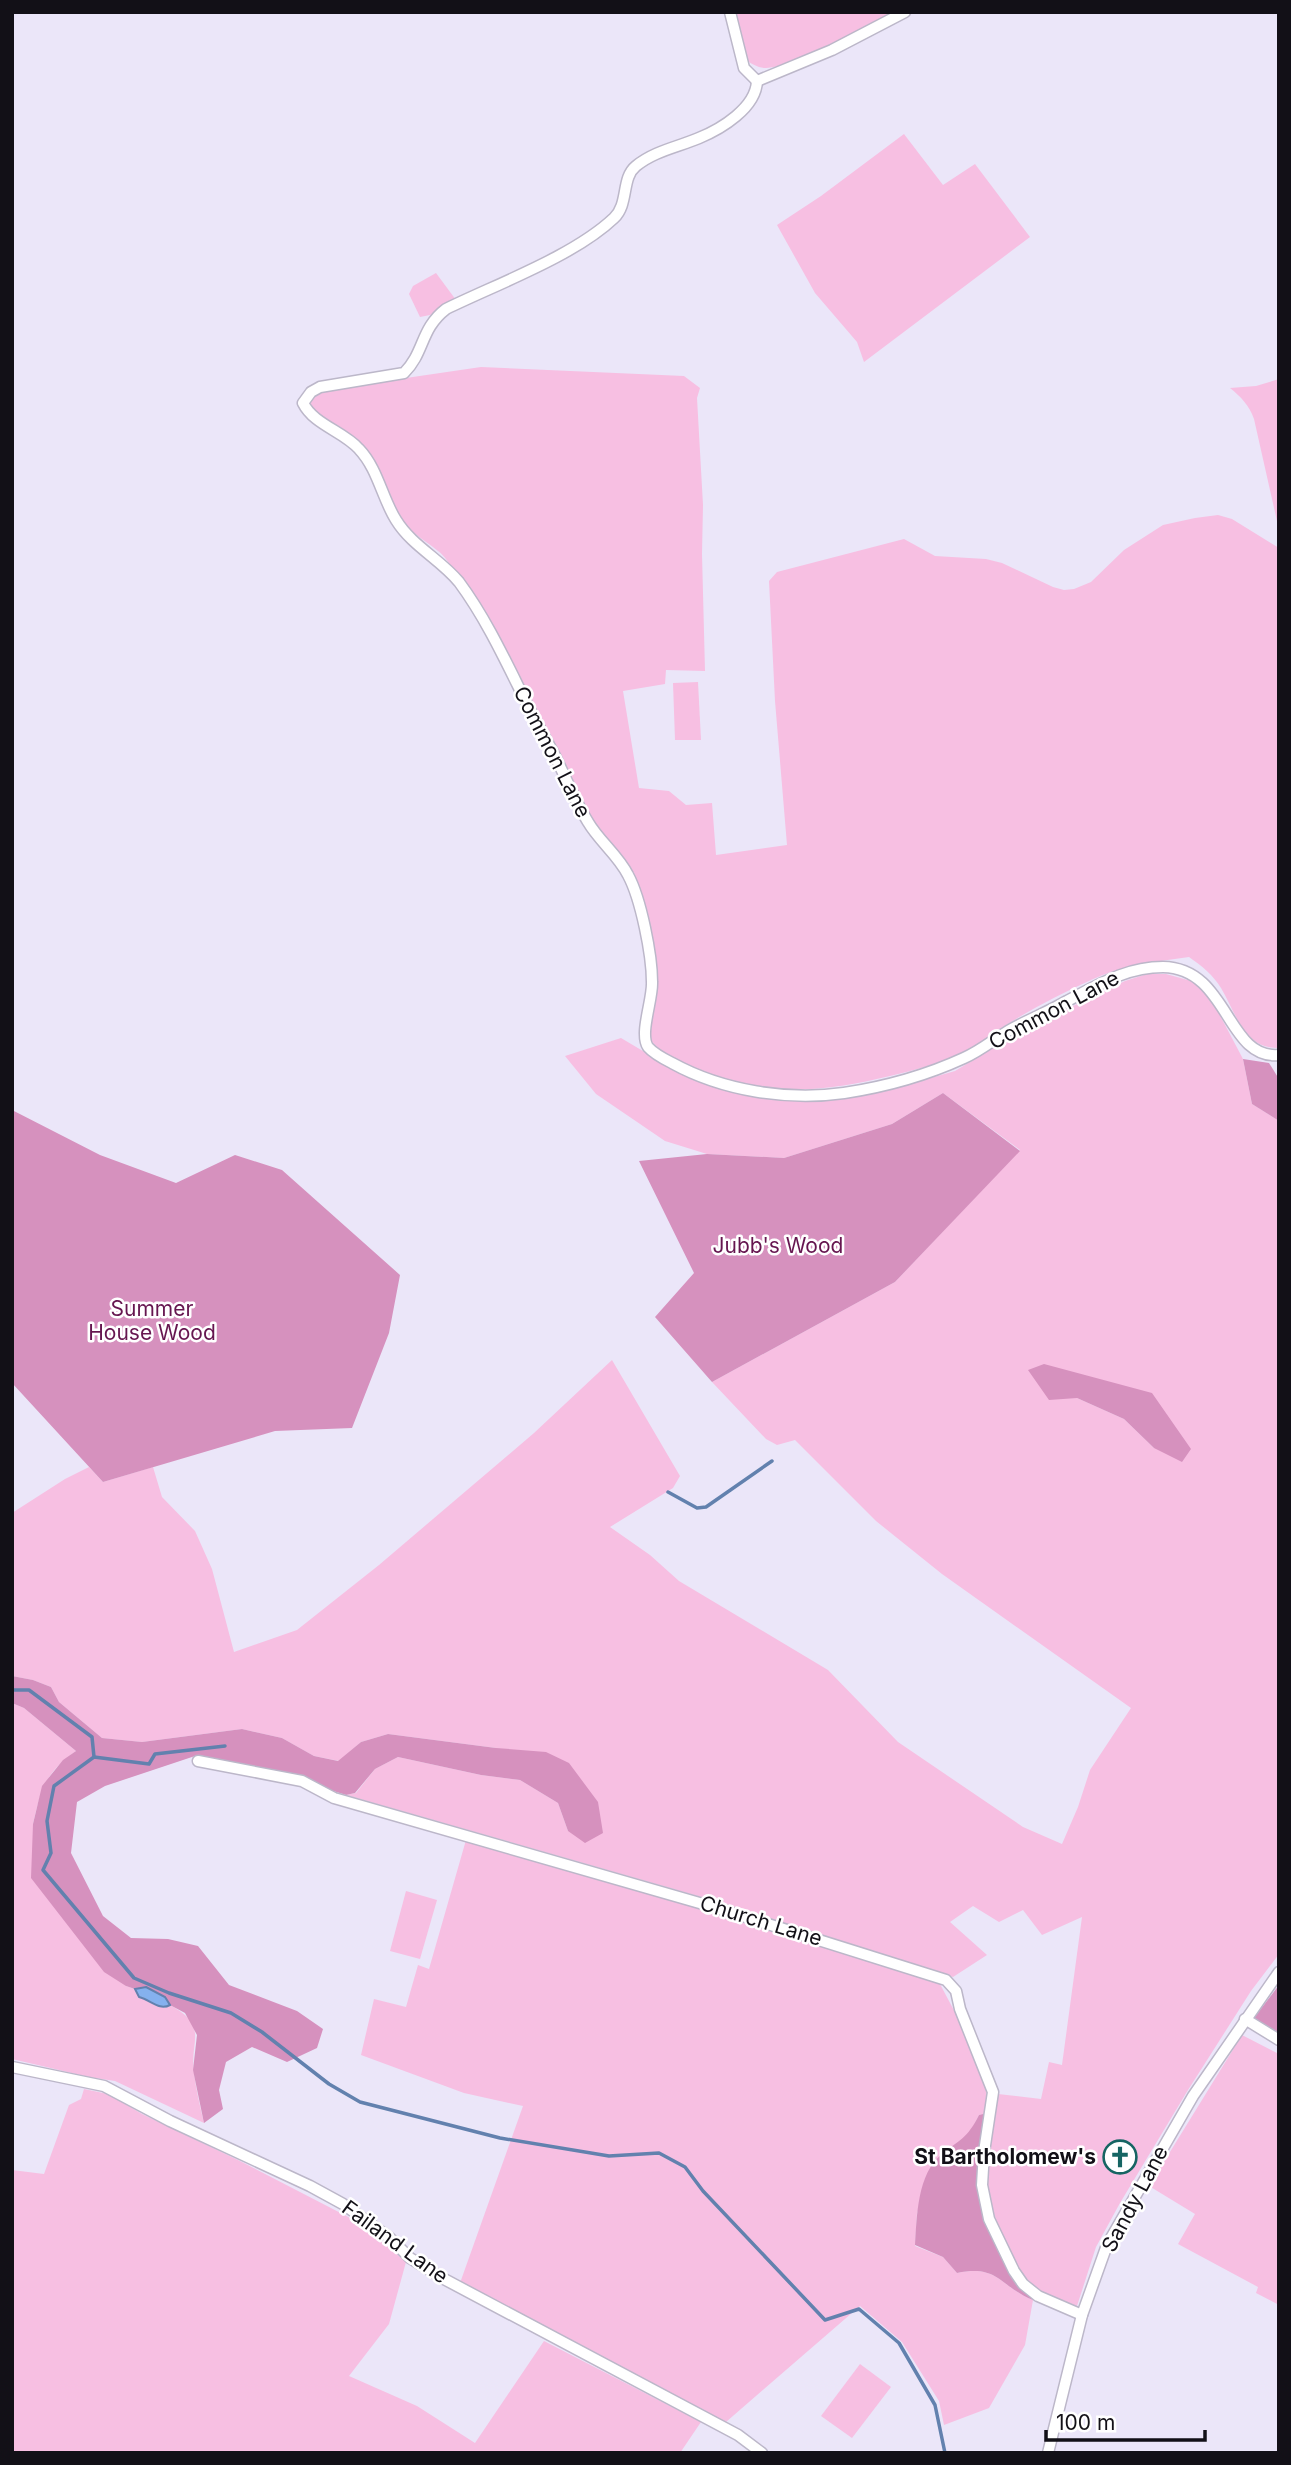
<svg xmlns="http://www.w3.org/2000/svg" width="1291" height="2465" viewBox="0 0 1291 2465" font-family="Inter,sans-serif">
<style>
.green{fill:#f7bfe2;fill-rule:evenodd}
.forest{fill:#d691be}
.water{fill:#85b1ee;stroke:#6281ae;stroke-width:2}
.lines{fill:none;stroke-linecap:round;stroke-linejoin:round}
.stream{stroke:#6281ae;stroke-width:3.5}
.street-casing{stroke:#bcb7c9;stroke-width:13}
.street{stroke:#fff;stroke-width:10}
.labels{text-anchor:middle;stroke-width:5;stroke-linejoin:round;paint-order:stroke}
.street-label{font-size:21px;fill:#121017;stroke:#fff}
.park-label{font-size:21px;fill:#661650;stroke:#fff}
.poi-label{font-size:21px;font-weight:bold;fill:#121017;stroke:#fff;text-anchor:end}
</style>
<rect width="100%" height="100%" fill="#ebe6f9"/>
<!-- green -->
<g class="green">
<path d="M736 12H895C866 27 796 67 766 68 758 68 752 64 746 60Z"/>
<polygon points="904,134 943,185 975,164 1030,237 864,362 857,342 815,293 777,225 821,196"/>
<polygon points="436,273 456,300 430,315 420,317 409,294 413,286"/>
<path d="M481 367 684 376 700 388 697 398 703 505 702 554 705 671 666 670 665 684 623 691 639 788 669 791 686 805 712 803 716 855 787 845 775 701 769 581 777 572 904 539 935 556 986 559 1002 563 1053 587 1064 590 1074 589 1091 582 1124 550 1163 525 1195 518 1218 515 1232 519 1279 548V1048C1244 1049 1236 1013 1221 988 1213 975 1202 966 1189 957 1156 962 1122 965 1091 980 1062 993 1033 1008 1006 1025 991 1034 977 1046 961 1054 938 1064 915 1070 890 1076 829 1091 773 1097 712 1075 690 1067 661 1058 649 1037L657 988 655 961 634 873 586 812 554 749 557 747 551 741 455 572C450 565 445 556 438 551 422 538 406 530 395 511 383 490 381 467 365 449 350 432 322 422 310 406 312 395 322 392 331 389Z"/>
<path d="M1279 379V530L1254 419C1249 405 1241 397 1230 388L1256 386Z"/>
<polygon points="698,682 701,740 675,740 673,683"/>
<path d="M1147 974H1166L1195 982 1214 1004 1243 1059 1252 1104 1279 1121V1954L1251 1991 1188 2090 1120 2203 1096 2247 1077 2306C1065 2301 1053 2298 1042 2292 1013 2276 986 2205 987 2173 988 2147 994 2120 998 2094L1041 2099 1049 2062 1062 2065 1082 1917 1042 1935 1023 1910 999 1922 973 1906 950 1922 987 1955 953 1977 705 1898 346 1795 356 1793 375 1769 398 1757 481 1775 520 1780 558 1803 568 1831 603 1833 496 1748 388 1734 361 1742 339 1761 314 1756 282 1738 242 1729 142 1742 102 1738 59 1702 51 1687 33 1680 12 1676V1513L65 1479 89 1467 103 1482 153 1467 162 1497 195 1531 212 1569 234 1652 297 1630 379 1565 534 1433 612 1360 680 1476 673 1488 610 1527 650 1555 679 1581 828 1670 898 1742 1023 1827 1062 1844 1078 1807 1090 1770 1131 1708 942 1574 876 1521 795 1440 777 1445 766 1439 712 1382 895 1282 1020 1150 943 1093 892 1124 784 1158 707 1154 665 1141 596 1094 565 1056 621 1038 685 1076 737 1093 779 1100 825 1101 903 1086 955 1071 1021 1031 1125 981ZM1152 1393 1154 1448 1124 1419 1077 1398Z"/>
<path d="M12 1703 24 1708 76 1751C45 1773 41 1789 33 1824L126 1986 135 1989 140 1997 152 2000 164 2008 170 2005C210 2027 189 2040 194 2073 196 2090 200 2106 204 2123L115 2081 89 2077 12 2059Z"/>
<path d="M466 1840 692 1904 940 1984C960 2023 990 2068 987 2113L979 2115 972 2129 962 2141 940 2155 917 2213 915 2246 943 2257 957 2273C999 2264 1000 2287 1033 2300L1025 2345 989 2408 944 2425 939 2401 902 2342 860 2306 726 2422 460 2283 523 2106 464 2093 361 2055 374 1999 406 2007 418 1965 429 1969Z"/>
<polygon points="406,1891 437,1900 420,1959 390,1951"/>
<polygon points="1242,2035 1279,2054 1279,2305 1256,2293 1258,2287 1178,2244 1195,2214 1149,2186"/>
<polygon points="84,2089 108,2094 142,2114 238,2160 360,2223 406,2262 389,2324 349,2376 417,2406 475,2443 544,2341 701,2422 680,2453 12,2453 12,2170 44,2174 69,2105 81,2099"/>
<polygon points="860,2364 891,2387 852,2438 821,2416"/>
</g>
<!-- forest -->
<g class="forest">
<polygon points="1243,1059 1269,1063 1279,1079 1279,1121 1252,1104"/>
<polygon points="943,1093 1020,1151 895,1282 712,1382 655,1317 694,1273 639,1161 707,1154 784,1158 892,1124"/>
<polygon points="12,1110 100,1155 176,1183 235,1155 282,1170 400,1275 389,1333 352,1428 275,1431 103,1482 12,1383"/>
<polygon points="1044,1364 1152,1393 1191,1449 1182,1462 1154,1448 1124,1419 1077,1398 1049,1400 1028,1370"/>
<polygon points="12,1676 33,1680 51,1687 59,1702 102,1738 142,1742 242,1729 282,1738 314,1756 338,1761 361,1742 388,1734 496,1748 546,1752 569,1763 598,1802 603,1833 585,1843 568,1831 558,1803 520,1780 481,1775 398,1757 375,1769 355,1793 346,1795 327,1789 303,1776 198,1755 105,1786 77,1802 71,1853 103,1916 131,1938 168,1939 198,1946 229,1985 297,2011 323,2029 317,2048 287,2062 252,2047 226,2062 219,2090 223,2109 204,2123 193,2070 197,2035 185,2013 170,2005 165,1997 146,1987 135,1989 126,1986 104,1972 31,1878 33,1824 42,1786 63,1760 76,1751 24,1708 12,1703"/>
<polygon points="1279,1985 1279,2033 1254,2018"/>
<path d="M987 2113 985 2220 1010 2273 1033 2300C1000 2287 999 2264 957 2273L943 2257 915 2245C917 2216 917 2174 942 2154 960 2139 967 2139 979 2115Z"/>
</g>
<!-- water -->
<path class="water" d="M146 1987 165 1997 170 2005C159 2011 151 2000 139 1997L135 1989Z"/>
<g class="lines">
<!-- stream -->
<g class="stream">
<polyline points="668,1492 697,1508 706,1507 772,1461"/>
<polyline points="12,1690 29,1690 92,1737 94,1757 54,1786 47,1821 51,1853 43,1870 134,1978 169,1993 231,2013 262,2032 329,2084 360,2102 500,2138 609,2156 659,2153 685,2167 703,2191 825,2320 859,2309 899,2343 935,2405 945,2453"/>
<polyline points="94,1757 149,1764 155,1754 225,1746"/>
</g>
<defs>
<g id="street">
<polyline points="730,12 744,68 757,81"/>
<path d="M757 81C756 108 721 129 699 138 678 147 654 151 636 166 621 178 629 204 614 218 574 256 497 284 446 309 420 329 425 352 404 373L320 387 311 392 303 403C314 425 343 431 359 449 378 469 382 498 396 520 412 546 440 559 459 582 487 620 506 662 527 704 536 722 546 739 555 756 566 778 575 801 588 822 599 841 618 855 628 875 641 899 652 955 652 982 653 999 639 1034 648 1047 654 1054 664 1059 672 1063 723 1091 788 1101 844 1093 884 1087 927 1075 964 1058 980 1051 993 1040 1008 1031 1027 1020 1048 1012 1067 1001 1098 985 1126 967 1163 967 1229 968 1226 1060 1279 1055"/>
<polyline points="757,81 832,50 905,12"/>
<polyline points="198,1761 302,1781 334,1798 717,1908 946,1980 956,1991 960,2009 993,2092 984,2152 982,2185 989,2219 1014,2271 1023,2284 1038,2296 1082,2315"/>
<polyline points="1245,2019 1279,2040"/>
<polyline points="12,2067 104,2086 170,2121 310,2186 343,2204 390,2238 410,2258 444,2279 738,2435 762,2453"/>
<polyline points="1048,2453 1082,2315 1107,2245 1193,2096 1279,1972"/>
</g>
</defs>
<!-- street casing -->
<use href="#street" class="street-casing"/>
<!-- street -->
<use href="#street" class="street"/>
</g>
<!-- icons -->
<defs>
<symbol id="church-ring" viewBox="-11 -11 22 22"><circle r="9.5" fill="#fff" stroke="#166563" stroke-width="1.5"/><path d="M-1.2-6h2.4v3.5h3.3v2.4h-3.3V6h-2.4V-.1h-3.3v-2.4h3.3Z" fill="#166563"/></symbol>
</defs>
<g fill-rule="evenodd">
<use href="#church-ring" x="1101" y="2138" width="38" height="38"/>
</g>
<g class="labels">
<!-- street labels -->
<g class="street-label">
<text transform="translate(552 752) rotate(63)" y="7">Common Lane</text>
<text transform="translate(1054 1010) rotate(-28)" y="7">Common Lane</text>
<text transform="translate(761 1921) rotate(17)" y="7">Church Lane</text>
<text transform="translate(1135 2199) rotate(-62)" y="7">Sandy Lane</text>
<text transform="translate(395 2242) rotate(36)" y="7">Failand Lane</text>
</g>
<!-- park labels -->
<g class="park-label">
<text x="778" y="1253">Jubb's Wood</text>
<text x="152" y="1316">Summer<tspan x="152" dy="24">House Wood</tspan></text>
</g>
<!-- poi labels -->
<g class="poi-label">
<text x="1096" y="2164">St Bartholomew's</text>
</g>
</g>
<!-- border -->
<rect width="1291" height="2465" fill="none" stroke="#121017" stroke-width="28"/>
<!-- scale -->
<path d="M1046 2430v10h159v-10" fill="none" stroke="#121017" stroke-width="3.5"/>
<text x="1056" y="2430" font-size="21" fill="#121017" stroke="#ffffff" stroke-width="5" paint-order="stroke">100 m</text>
</svg>
